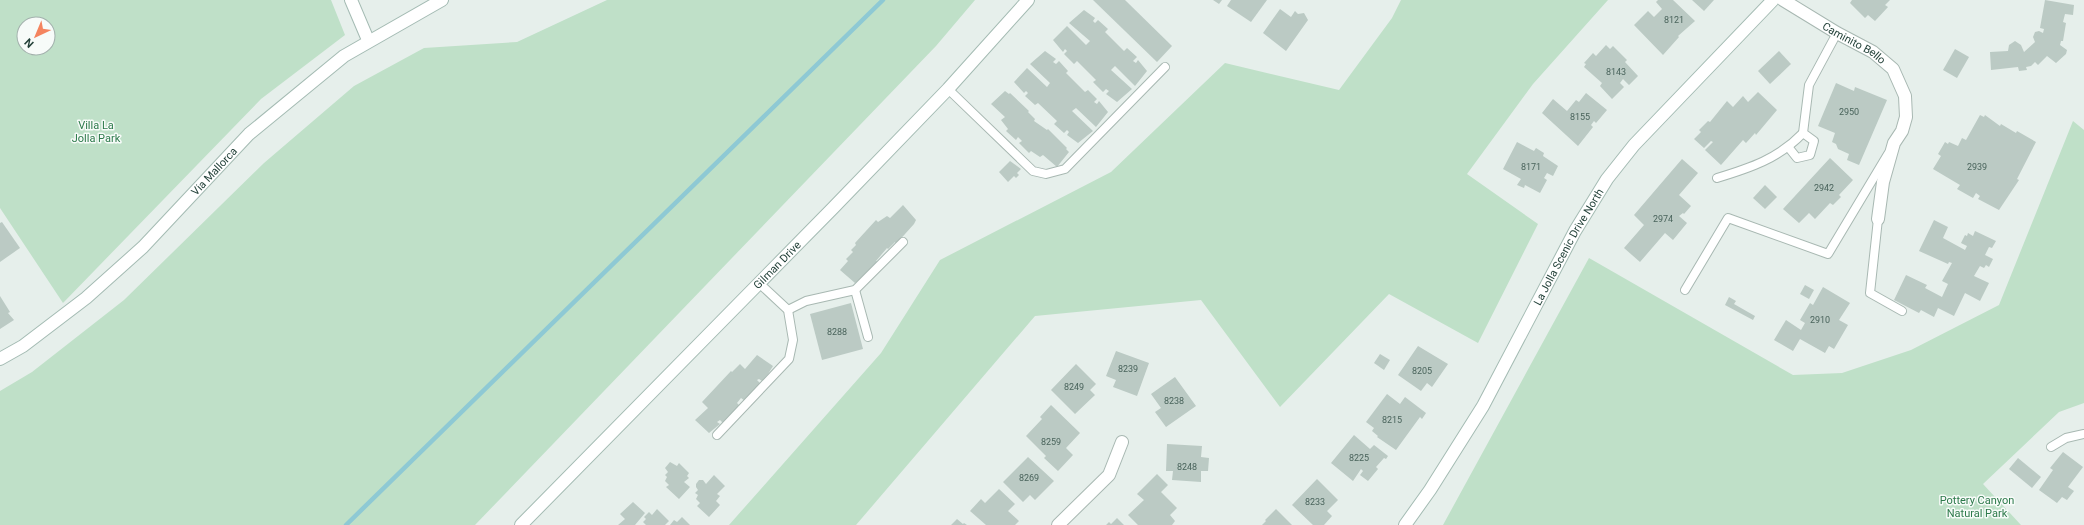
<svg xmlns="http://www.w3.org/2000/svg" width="2084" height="525" viewBox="0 0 2084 525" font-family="Roboto,sans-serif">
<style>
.green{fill:#bfe0c8;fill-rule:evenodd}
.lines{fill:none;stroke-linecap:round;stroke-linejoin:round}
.stream{stroke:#8ec9d4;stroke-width:4.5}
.building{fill:#bbcac4}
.lane-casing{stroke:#a8b8b2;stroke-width:10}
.street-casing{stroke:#a8b8b2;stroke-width:14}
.secondary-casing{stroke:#a4bbb3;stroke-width:14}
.lane{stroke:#fff;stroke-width:8}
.street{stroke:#fff;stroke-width:12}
.secondary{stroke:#fff;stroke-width:12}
.labels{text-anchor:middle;stroke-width:3;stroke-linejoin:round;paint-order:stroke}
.number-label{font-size:9px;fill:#4a645c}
.street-label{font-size:11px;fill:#24423a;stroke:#f7fbf9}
.park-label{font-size:11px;fill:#2d7a4b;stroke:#f7fbf9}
</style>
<rect width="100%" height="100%" fill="#e6efeb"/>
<!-- green -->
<g class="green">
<path d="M0 0H331L345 35 261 99 63 303 0 208ZM24 24H48V48H24Z"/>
<polygon points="607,0 975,0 936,46 475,525 0,525 0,391 32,372 124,300 264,163 354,86 424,48 517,42"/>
<polygon points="1401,0 1608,0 1533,84 1467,174 1538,224 1478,343 1389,294 1280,407 1201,300 1035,316 856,525 729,525 881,353 940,260 1111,172 1225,63 1339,90 1392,18"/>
<polygon points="2073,121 2084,130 2084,403 2059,412 1983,484 2021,525 1443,525 1589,258 1793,375 1842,373 1911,350 1999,305"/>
</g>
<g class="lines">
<!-- stream -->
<polyline class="stream" points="346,525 883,0"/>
</g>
<!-- building -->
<g class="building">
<polygon points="1093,0 1125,0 1172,46 1157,62"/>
<polygon points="1213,0 1222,0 1219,4"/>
<polygon points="1231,0 1267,0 1251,22 1227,6"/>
<polygon points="1658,0 1673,0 1695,21 1678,36 1679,37 1663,55 1634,25 1648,11 1654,17 1662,9 1656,2"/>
<polygon points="1692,0 1714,0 1704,11"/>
<polygon points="1852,0 1890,0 1885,5 1888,7 1875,21 1868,15 1865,18 1850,3"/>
<polygon points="2045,0 2074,5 2073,15 2065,14 2063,22 2066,23 2063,41 2061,41 2060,45 2067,50 2066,54 2056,63 2047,56 2038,65 2035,62 2031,66 2026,67 2027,70 2019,71 2018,67 1991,70 1990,52 2008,51 2009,45 2015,41 2021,45 2024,52 2035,42 2033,37 2035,32 2039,31 2043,33 2044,29 2040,28"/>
<polygon points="1280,9 1291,17 1295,11 1298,14 1304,13 1308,20 1286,51 1263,33"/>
<polygon points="1084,10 1095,18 1093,21 1095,23 1098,20 1108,29 1105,32 1124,51 1127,48 1137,57 1133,61 1136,63 1138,60 1147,71 1135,86 1115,66 1111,70 1132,89 1117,102 1106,94 1109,91 1106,89 1103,92 1093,82 1096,80 1077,61 1074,64 1064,54 1067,51 1065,49 1063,52 1053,40 1067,26 1086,45 1090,41 1069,23"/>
<polygon points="1606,45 1610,49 1613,46 1627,60 1625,62 1638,76 1629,85 1623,79 1620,83 1624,87 1612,99 1600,86 1602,83 1584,67 1586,64 1584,63 1593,53 1596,56"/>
<polygon points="1955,49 1969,57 1957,78 1943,70"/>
<polygon points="1045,51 1056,59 1053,62 1056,64 1059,61 1068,71 1066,73 1085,92 1088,90 1097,99 1094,102 1097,104 1099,101 1108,112 1096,127 1076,108 1072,111 1093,131 1078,143 1067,135 1069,132 1067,130 1064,133 1054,124 1057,121 1038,103 1035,105 1025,96 1028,93 1026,91 1024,93 1014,82 1027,68 1047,87 1050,83 1030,64"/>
<polygon points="1779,51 1791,64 1770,84 1758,71"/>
<polygon points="1836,83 1854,91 1855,87 1887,100 1859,165 1847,160 1849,154 1838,149 1836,144 1832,142 1835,133 1818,126"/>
<polygon points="1005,91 1009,94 1010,93 1029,111 1028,112 1035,119 1034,121 1047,130 1048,129 1067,148 1066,149 1069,152 1057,167 1043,155 1040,157 1031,151 1029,153 1019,143 1022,141 1018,137 1016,140 1006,131 1008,129 1001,120 1005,117 991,104"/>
<polygon points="1758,92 1777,110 1756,135 1755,133 1746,143 1743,140 1721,165 1705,150 1713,142 1711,141 1704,148 1694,139 1701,132 1699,130 1708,121 1710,122 1727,101 1733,107 1743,96 1748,102"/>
<polygon points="1586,93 1607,110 1596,123 1594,121 1591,125 1593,127 1578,146 1542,113 1553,99 1567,111 1576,100 1579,102"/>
<polygon points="1980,115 1984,117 1985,115 2000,126 2001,124 2016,133 2017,131 2036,142 2017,179 2019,180 1999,210 1978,199 1980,196 1976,193 1973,198 1957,189 1960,185 1933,169 1941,156 1938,154 1945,142 1948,144 1949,142 1958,146 1962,138 1966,140"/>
<polygon points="1517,142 1534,151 1536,148 1544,153 1543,156 1558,166 1553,176 1547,173 1544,178 1547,180 1540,193 1525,185 1524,188 1517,185 1521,179 1503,169"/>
<polygon points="1830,158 1853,180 1839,195 1841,197 1833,205 1830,203 1815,219 1809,213 1799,223 1783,209"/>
<polygon points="1682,159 1698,173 1679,195 1691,206 1684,214 1683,213 1679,216 1687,223 1673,240 1665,233 1640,262 1624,248 1644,225 1634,215"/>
<polygon points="1010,161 1021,169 1017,173 1019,175 1016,178 1014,176 1008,182 999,172"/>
<polygon points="1765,185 1777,197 1765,209 1753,198"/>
<polygon points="903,205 916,220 914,224 896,244 895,242 888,249 887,248 876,261 878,262 863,278 855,283 840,270 848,261 846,259 853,252 851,250 856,245 855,243 876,220 878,222 887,216 890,218"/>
<polygon points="1934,220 1948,227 1943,238 1965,250 1967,246 1961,243 1965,235 1967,236 1968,233 1973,236 1975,231 1996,241 1992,248 1989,247 1985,255 1993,259 1989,267 1986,265 1984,268 1980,266 1974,276 1989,283 1980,301 1965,293 1954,316 1938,308 1934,317 1921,310 1919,313 1894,300 1906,275 1927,285 1925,288 1942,297 1948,284 1942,281 1952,263 1949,262 1948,264 1919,251"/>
<polygon points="2,222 20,248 0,262 0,223"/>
<polygon points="1805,285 1814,290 1809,299 1800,294"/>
<polygon points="1823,287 1850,303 1839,320 1848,325 1834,349 1829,346 1825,353 1800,339 1793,351 1774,340 1786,320 1801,330 1805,323 1800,320 1810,303 1813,305"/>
<polygon points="0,296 10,312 8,313 14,320 0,329"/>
<polygon points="1729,297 1736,301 1734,304 1755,316 1753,320 1725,305"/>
<polygon points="851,303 863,349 822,360 810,314"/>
<polygon points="1418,346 1448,364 1432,387 1427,383 1421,391 1398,375"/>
<polygon points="1116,351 1149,363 1137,396 1113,387 1116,380 1106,376"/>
<polygon points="1380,354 1390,360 1384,370 1374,363"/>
<polygon points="757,355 773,366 768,374 762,381 759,379 757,380 760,383 745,401 741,398 737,403 740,406 723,423 720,420 717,422 720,424 709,433 695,420 708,408 702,402 731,371 732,372 740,364 745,369"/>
<polygon points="1076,364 1096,384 1090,390 1095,395 1075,414 1051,390"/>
<polygon points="1175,377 1196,406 1166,427 1155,412 1161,408 1151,394"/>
<polygon points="1387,394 1400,404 1405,397 1426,413 1422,419 1420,417 1396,450 1377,437 1378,436 1372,431 1374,428 1366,422"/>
<polygon points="1051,405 1080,433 1066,448 1073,455 1058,471 1044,458 1046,456 1026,436 1042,419 1040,417"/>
<polygon points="1354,435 1370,449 1374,445 1388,456 1386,459 1384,458 1376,467 1378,469 1368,481 1360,475 1363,471 1361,469 1353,481 1331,463"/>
<polygon points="1167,444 1202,446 1201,457 1209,458 1208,471 1201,471 1201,482 1172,480 1173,471 1166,471"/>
<polygon points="2063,452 2083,467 2068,487 2074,491 2067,500 2062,497 2057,503 2039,490 2053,470 2050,468"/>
<polygon points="1028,457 1054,481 1035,500 1030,495 1023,502 1003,482"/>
<polygon points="2018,458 2041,477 2032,488 2009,469"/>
<polygon points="670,462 677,466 679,463 689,473 687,476 689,478 684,482 690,487 679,499 666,487 669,485 665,481 667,477 665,475 668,472 665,468"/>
<polygon points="1157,474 1168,485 1161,492 1177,508 1170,515 1175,521 1172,525 1138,525 1128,515 1144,500 1137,494"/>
<polygon points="714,475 725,486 717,494 720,496 716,501 720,505 709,517 697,506 700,503 696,499 698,495 695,493 698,490 696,487 696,484 699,480 703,480 706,484"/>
<polygon points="1317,479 1338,500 1327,511 1332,516 1324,525 1313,525 1292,505"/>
<polygon points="999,489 1015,504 1008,511 1019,521 1015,525 986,525 970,511 981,499 985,503"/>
<polygon points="633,502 645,513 635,525 618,525 625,519 620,514"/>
<polygon points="657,509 669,521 665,525 646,525 643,522 646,519 644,517 649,512 652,515"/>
<polygon points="1276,509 1292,525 1262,525 1266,521 1265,520"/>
<polygon points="682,517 690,525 670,525 674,520 677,522"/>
<polygon points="1117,518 1124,525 1106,525 1109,522 1111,524"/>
<polygon points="957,519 963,524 964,523 967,525 951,525"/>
</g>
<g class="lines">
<defs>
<g id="lane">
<polyline points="948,89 1033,171 1046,174 1065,169 1165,67"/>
<polyline points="1789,148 1797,158 1810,155 1814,141 1803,133 1809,85 1837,33"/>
<path d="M1717 178C1750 168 1778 159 1803 133"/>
<polyline points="1878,219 1870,293 1902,311"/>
<polyline points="855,290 868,337"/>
<polyline points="1685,290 1728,218 1828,254 1888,154"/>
<polyline points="788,310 806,301 855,290 903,242"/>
<polyline points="717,435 789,359 793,340 788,310 760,284"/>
<polyline points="2051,447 2066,438 2084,434"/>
</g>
<g id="street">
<path id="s1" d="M1783 0 1837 33 1873 52 1893 69 1905 96 1906 117 1902 131 1894 143 1883 182 1878 219"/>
<polyline points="1058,525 1109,475 1122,442"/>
</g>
<g id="secondary">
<polyline points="351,0 368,40"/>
<path id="s2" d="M0 359 23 346 86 298 143 247 249 134 344 56 442 0"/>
<path id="s3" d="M521 525 834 207 948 89 1028 0"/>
<path id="s4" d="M1405 525 1430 490 1483 406 1575 231 1607 179 1634 145 1773 0"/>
</g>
</defs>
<!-- lane casing -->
<use href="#lane" class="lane-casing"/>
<!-- street casing -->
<use href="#street" class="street-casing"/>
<!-- secondary casing -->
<use href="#secondary" class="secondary-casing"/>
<!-- lane -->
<use href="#lane" class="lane"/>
<!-- street -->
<use href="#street" class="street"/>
<!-- secondary -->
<use href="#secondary" class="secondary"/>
</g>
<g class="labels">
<!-- number labels -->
<g class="number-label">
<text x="1674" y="23">8121</text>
<text x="1616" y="75">8143</text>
<text x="1849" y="115">2950</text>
<text x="1580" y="120">8155</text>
<text x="1531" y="170">8171</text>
<text x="1977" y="170">2939</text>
<text x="1824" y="191">2942</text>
<text x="1663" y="222">2974</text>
<text x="1820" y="323">2910</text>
<text x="837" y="335">8288</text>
<text x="1128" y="372">8239</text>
<text x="1422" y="374">8205</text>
<text x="1074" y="390">8249</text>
<text x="1174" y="404">8238</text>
<text x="1392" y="423">8215</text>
<text x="1051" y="445">8259</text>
<text x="1359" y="461">8225</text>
<text x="1187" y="470">8248</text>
<text x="1029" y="481">8269</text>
<text x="1315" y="505">8233</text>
</g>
<!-- street labels -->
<g class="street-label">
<text dy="4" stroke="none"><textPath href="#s1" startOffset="83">Caminito Bello</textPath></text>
<text dy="4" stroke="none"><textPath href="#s2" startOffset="286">Via Mallorca</textPath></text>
<text dy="4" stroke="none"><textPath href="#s4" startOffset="323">La Jolla Scenic Drive North</textPath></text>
<text dy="4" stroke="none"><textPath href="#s3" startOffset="365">Gilman Drive</textPath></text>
</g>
<!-- park labels -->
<g class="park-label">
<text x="96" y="129">Villa La<tspan x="96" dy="13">Jolla Park</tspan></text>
<text x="1977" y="504">Pottery Canyon<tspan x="1977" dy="13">Natural Park</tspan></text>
</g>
</g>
<!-- north arrow -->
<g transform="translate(36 36) rotate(224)"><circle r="19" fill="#f7fbf9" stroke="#a3b1ad"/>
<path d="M0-3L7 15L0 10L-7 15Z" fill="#f4845f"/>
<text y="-6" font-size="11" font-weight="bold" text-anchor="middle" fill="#24423a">N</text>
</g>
</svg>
